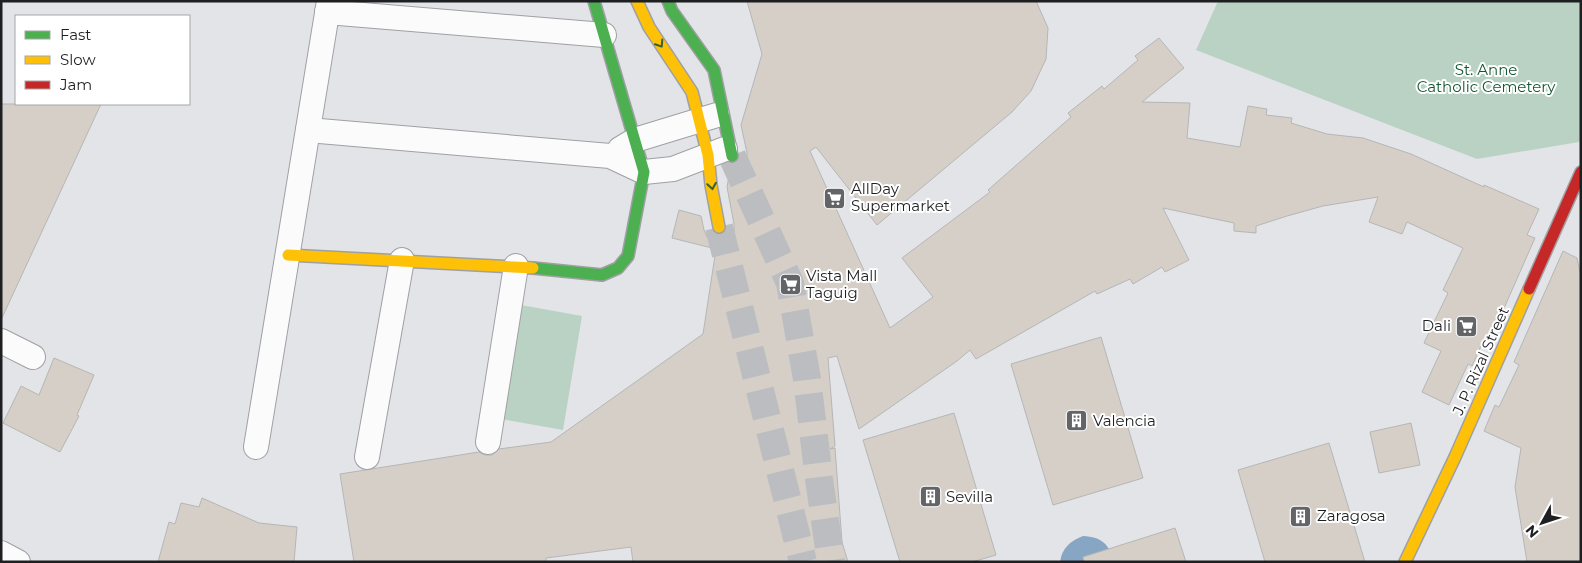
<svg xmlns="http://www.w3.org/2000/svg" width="1582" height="563" viewBox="0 0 1582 563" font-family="Montserrat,sans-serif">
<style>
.green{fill:#bad2c4}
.water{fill:#86a6c4}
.building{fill:#d6cfc7;stroke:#b6b6b6}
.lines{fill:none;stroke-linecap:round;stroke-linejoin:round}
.secondary-tunnel{stroke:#bcbdc0;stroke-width:28;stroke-dasharray:28 14;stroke-linecap:butt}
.street-casing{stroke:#9fa0a3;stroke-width:26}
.fast-casing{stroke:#9fa0a3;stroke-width:14}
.slow-casing{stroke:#9fa0a3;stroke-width:14}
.jam-casing{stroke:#9fa0a3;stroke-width:14}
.street{stroke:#fbfbfc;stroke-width:24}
.fast{stroke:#4caf50;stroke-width:11}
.slow{stroke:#ffc107;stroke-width:11}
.jam{stroke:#c62828;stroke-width:11}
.oneway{stroke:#336036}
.labels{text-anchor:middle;stroke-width:4;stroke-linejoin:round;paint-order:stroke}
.park-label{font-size:15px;fill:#145532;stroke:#fff}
.poi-label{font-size:15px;fill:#1e1f21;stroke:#fff;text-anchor:start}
.street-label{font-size:15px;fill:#1e1f21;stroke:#fff}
</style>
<rect width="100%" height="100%" fill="#e3e4e8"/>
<!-- green -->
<g class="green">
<polygon points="1218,1 1581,1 1581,139 1579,142 1477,159 1196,50"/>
<polygon points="521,305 582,316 563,430 501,419"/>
</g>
<!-- water -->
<path class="water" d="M1083 536C1102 537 1109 544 1114 562H1060C1062 548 1070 541 1083 536Z"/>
<!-- building -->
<g class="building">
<polygon points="747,1 1036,1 1048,28 1046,59 1031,91 1012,112 877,225 816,147 810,151 890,328 933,297 902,258 990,192 988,190 1071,117 1068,113 1102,86 1104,89 1138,60 1135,56 1159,38 1184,68 1142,102 1190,103 1187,138 1240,147 1248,106 1267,109 1266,115 1292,118 1291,123 1327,134 1363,138 1411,154 1484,187 1484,185 1539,209 1527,235 1535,238 1486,349 1481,346 1472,366 1468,364 1449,405 1422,392 1441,351 1424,343 1448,293 1443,290 1463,248 1407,222 1402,234 1369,222 1378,197 1323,206 1287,216 1256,226 1256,233 1234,231 1234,223 1163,208 1189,260 1165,272 1162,267 1133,284 1130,279 1097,294 1095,291 976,359 970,350 957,361 859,429 837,356 828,358 835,446 830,449 835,448 842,542 848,562 633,562 631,547 546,558 546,562 354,562 340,474 479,452 485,455 492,455 499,449 551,442 703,334 716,249 672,238 679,210 701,216 704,230 707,237 713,242 721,242 729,239 734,232 734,224 727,187 730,171 736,171 742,168 747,160 747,153 741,125 762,54"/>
<polygon points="1,104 101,104 1,320"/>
<polygon points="1563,251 1577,258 1581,276 1581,562 1527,562 1515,487 1521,448 1484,431 1495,405 1499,407 1519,365 1514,362"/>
<polygon points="1101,337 1143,478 1053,505 1011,364"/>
<polygon points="54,358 94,375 77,415 79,416 60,452 3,423 21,386 39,395"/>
<polygon points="954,413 996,555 972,562 900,562 863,440"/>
<polygon points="1411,423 1420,465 1379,473 1370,432"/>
<polygon points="1329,443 1365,562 1265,562 1238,470"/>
<polygon points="202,498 259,523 297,527 294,562 158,562 169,522 175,524 181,503 199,507"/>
<polygon points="1175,528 1186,562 1084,562 1083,557"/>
</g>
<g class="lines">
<!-- secondary-tunnel -->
<g class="secondary-tunnel">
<polyline points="732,156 790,283 807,379 819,479 831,562"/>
<polyline points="719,227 803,562"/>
</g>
<defs>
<g id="street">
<polyline points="327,12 604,35"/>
<polyline points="308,130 610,156 644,172 673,169 725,149"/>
<polyline points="620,149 635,140 717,115"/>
<polyline points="1,341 33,357"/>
<polyline points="488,442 516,266"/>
<polyline points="256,447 329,1"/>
<polyline points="367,457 402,260"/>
<polyline points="1,553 18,562"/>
</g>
<g id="fast">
<polyline points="668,1 672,11 714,70 732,156"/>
<polyline points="533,268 602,275 618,268 628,256 644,172 594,1"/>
</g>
<g id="slow">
<polyline points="637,1 649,27 692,92 708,155 711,185 719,227"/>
<polyline points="288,255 533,268"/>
<polyline points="1405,562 1455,457 1529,289"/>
</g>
<polyline id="jam" points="1529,289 1581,172"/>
</defs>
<!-- street casing -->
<use href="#street" class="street-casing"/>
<!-- fast casing -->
<use href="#fast" class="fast-casing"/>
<!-- slow casing -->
<use href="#slow" class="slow-casing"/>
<!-- jam casing -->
<use href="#jam" class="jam-casing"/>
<!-- street -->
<use href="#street" class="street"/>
<!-- fast -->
<use href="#fast" class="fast"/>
<!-- slow -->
<use href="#slow" class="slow"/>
<!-- jam -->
<use href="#jam" class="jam"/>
</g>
<!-- one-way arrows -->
<defs><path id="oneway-chevron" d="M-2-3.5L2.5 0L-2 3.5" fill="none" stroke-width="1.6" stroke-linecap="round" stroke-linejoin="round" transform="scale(1.25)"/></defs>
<g class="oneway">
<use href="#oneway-chevron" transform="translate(660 44) rotate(57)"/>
<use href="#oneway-chevron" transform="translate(712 186) rotate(81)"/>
</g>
<!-- icons -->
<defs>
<symbol id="supermarket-square" viewBox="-11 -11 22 22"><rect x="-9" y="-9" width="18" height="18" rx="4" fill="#636467" stroke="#fff"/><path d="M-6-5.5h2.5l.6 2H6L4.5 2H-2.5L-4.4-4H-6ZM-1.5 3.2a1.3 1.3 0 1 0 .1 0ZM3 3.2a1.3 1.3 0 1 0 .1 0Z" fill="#fff"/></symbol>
<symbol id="building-square" viewBox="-11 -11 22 22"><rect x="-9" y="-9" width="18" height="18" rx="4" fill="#636467" stroke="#fff"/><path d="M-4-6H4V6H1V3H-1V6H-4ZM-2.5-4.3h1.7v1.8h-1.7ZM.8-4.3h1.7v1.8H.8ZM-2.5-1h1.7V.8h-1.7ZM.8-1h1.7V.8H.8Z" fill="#fff"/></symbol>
</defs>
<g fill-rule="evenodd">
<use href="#supermarket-square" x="822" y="186" width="25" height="25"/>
<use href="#supermarket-square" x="778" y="272" width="25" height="25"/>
<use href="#supermarket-square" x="1454" y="314" width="25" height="25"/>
<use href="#building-square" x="1064" y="408" width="25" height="25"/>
<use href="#building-square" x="918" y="484" width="25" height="25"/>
<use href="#building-square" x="1288" y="504" width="25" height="25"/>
</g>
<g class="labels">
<!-- park labels -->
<g class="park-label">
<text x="1486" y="75">St. Anne<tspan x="1486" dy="17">Catholic Cemetery</tspan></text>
</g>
<!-- poi labels -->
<g class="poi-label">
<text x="851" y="194">AllDay<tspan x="851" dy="17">Supermarket</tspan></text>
<text x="806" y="281">Vista Mall<tspan x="806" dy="17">Taguig</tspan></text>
<text x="1451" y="331" text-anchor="end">Dali</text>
<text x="1093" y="426">Valencia</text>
<text x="946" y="502">Sevilla</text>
<text x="1317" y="521">Zaragosa</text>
</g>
<!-- street labels -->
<g class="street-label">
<text transform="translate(1481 361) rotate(-66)" y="5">J. P. Rizal Street</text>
</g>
</g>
<!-- border -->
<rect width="1582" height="563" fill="none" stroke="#1e1f21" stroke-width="5"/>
<!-- legend -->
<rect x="15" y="15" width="175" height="90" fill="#ffffff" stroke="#a5a5a6"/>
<rect x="25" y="31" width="25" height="8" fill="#4caf50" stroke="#a5a5a6"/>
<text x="60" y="40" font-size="15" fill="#1e1f21">Fast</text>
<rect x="25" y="56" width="25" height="8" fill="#ffc107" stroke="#a5a5a6"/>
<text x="60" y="65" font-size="15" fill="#1e1f21">Slow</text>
<rect x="25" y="81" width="25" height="8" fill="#c62828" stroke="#a5a5a6"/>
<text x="60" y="90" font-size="15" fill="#1e1f21">Jam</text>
<!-- north arrow -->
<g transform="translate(1542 523) rotate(230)" stroke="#ffffff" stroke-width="4" paint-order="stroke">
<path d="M0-4L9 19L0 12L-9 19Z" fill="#1e1f21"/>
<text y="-8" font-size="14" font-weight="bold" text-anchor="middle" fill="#1e1f21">N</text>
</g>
</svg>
